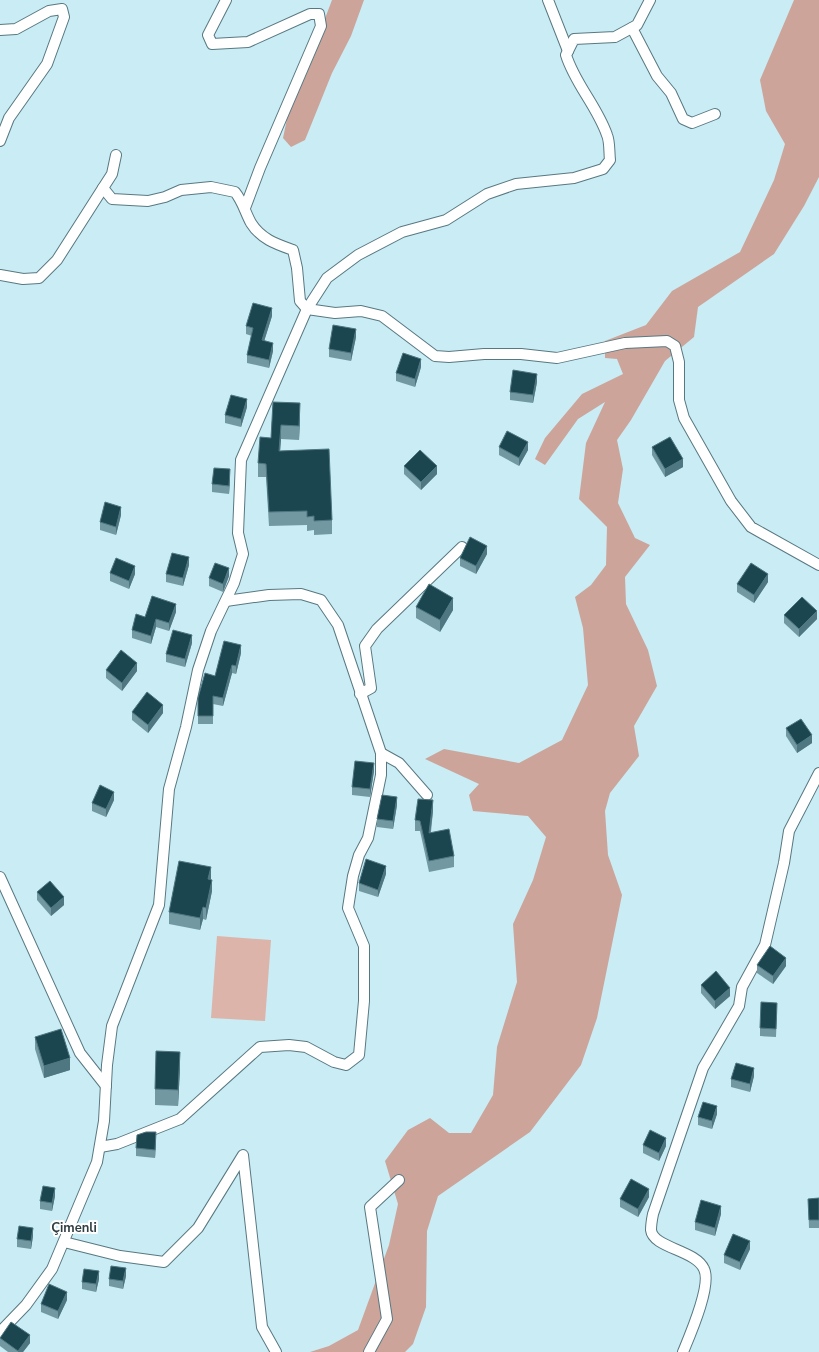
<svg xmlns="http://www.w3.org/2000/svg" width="819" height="1352" viewBox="0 0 819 1352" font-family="'Nunito Sans',sans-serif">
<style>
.green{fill:#dcb4a9}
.forest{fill:#cca49a}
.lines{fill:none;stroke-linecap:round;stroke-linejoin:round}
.street-casing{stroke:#587881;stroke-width:12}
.street{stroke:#fff;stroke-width:10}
.wall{fill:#7298a2}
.shaded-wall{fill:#4f7781}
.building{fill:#1b454f;stroke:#4f7781}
.labels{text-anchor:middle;stroke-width:4;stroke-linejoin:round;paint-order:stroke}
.quarter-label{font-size:13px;font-weight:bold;fill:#2f3d41;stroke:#fff}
</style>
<rect width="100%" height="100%" fill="#c9ecf5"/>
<!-- green -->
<polygon class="green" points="217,936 271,940 265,1021 211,1018"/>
<!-- forest -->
<g class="forest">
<polygon points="332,0 364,0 351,36 332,73 305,140 291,147 283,138 287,119"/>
<polygon points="794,0 819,0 819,177 804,206 774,254 698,307 694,337 665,361 631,420 617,440 623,469 618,503 635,538 650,545 625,577 626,604 648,650 657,686 634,726 639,756 610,793 605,811 608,855 622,895 597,1018 581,1065 530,1132 438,1196 427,1231 426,1307 413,1344 405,1352 310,1352 329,1346 358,1330 389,1245 398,1204 385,1161 408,1130 430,1118 449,1133 471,1133 493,1095 497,1047 517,982 513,924 533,880 546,837 528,816 473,811 469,795 479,784 425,759 444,749 519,763 562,740 588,685 583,628 575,597 591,585 606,565 607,527 579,499 586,443 605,402 578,419 545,465 535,459 545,438 582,394 623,374 617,359 605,358 605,341 646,325 672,291 740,252 774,180 785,144 766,111 760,80"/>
</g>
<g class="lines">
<defs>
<g id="street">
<polyline points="226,0 208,35 212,44 248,42 310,14 319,14 321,26 260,168 245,208"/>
<polyline points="548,0 568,51"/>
<polyline points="632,28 657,76 671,93 683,119 692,123 715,114"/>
<polyline points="0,30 16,29 49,11 62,9 64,17 47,64 9,118 0,141"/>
<path d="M116 155 112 174 103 188 112 199 148 201 165 197 181 190 211 187 235 192C243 202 245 212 251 223 261 239 276 244 293 250L297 268 300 301 307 309 335 313 361 311 382 316 435 356 449 357 484 354H521L557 358 625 343 667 341 675 346 679 362V400L684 418 731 501 751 527 819 565"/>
<polyline points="0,275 23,279 39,278 57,260 103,188"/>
<polyline points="360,694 371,688 365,646 377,629 462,547"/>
<polyline points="381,753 399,763 427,795"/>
<polyline points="0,877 80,1053 106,1086"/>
<polyline points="100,1147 117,1144 180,1119 260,1047 289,1045 306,1047 334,1062 346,1065 359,1055 364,1001 364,946 348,908 353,876 359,855 368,838 381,775 381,753 338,625 321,600 301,594 269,595 226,601"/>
<polyline points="64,1242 120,1256 164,1262 198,1228 243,1155 262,1327 276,1352"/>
<path d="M0 1332 26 1305 52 1269 97 1162 104 1121 107 1065 112 1026 159 905 169 789 186 727 198 670 211 631 234 583 243 554 238 533 241 460 307 309 327 278 358 255 402 232 446 220 487 194 516 184 574 178 603 169 610 160C609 152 610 142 607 135 597 106 575 84 566 55L574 39 615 37 637 25 650 0"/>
<polyline points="369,1352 387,1319 370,1207 399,1180"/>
<path d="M683 1352C690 1335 712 1285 704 1269 696 1250 653 1248 651 1230 651 1225 652 1219 653 1214L703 1068 739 1006 742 987 765 945 784 863 789 831 819 773"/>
</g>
</defs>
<!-- street casing -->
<use href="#street" class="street-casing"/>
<!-- street -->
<use href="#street" class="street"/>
</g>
<!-- wall -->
<g class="wall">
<polygon points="272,316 264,341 273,351 269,368 247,363 247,355 252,336 246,334 246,326"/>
<polygon points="356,337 351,361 329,357 329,349"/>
<polygon points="421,367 415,387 396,381 396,373"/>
<polygon points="537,382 533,403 510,400 510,392"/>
<polygon points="273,402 300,417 299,440 281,439 280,451 332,520 332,534 314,535 314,530 307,531 307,525 269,526 266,477 258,477 258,463 271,438"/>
<polygon points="247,407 241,427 225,423 225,415"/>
<polygon points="499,447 528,450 519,466 499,455"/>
<polygon points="652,447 683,467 665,477 652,455"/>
<polygon points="404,466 437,474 421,490 404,474"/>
<polygon points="230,477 229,494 212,492 212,484"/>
<polygon points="121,515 116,535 100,530 100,522"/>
<polygon points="487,554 476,574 460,566 460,558"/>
<polygon points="189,565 183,586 166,582 166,574"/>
<polygon points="110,573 135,574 129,589 110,581"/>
<polygon points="229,576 223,592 209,586 209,578"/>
<polygon points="768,582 754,603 737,592 737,584"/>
<polygon points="416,607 453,610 440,632 416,618"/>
<polygon points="176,612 169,631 156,627 151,644 132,638 132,630 145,617"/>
<polygon points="784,615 817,619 799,637 784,623"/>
<polygon points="192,643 185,667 166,662 166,654"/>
<polygon points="241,653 236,674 232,673 223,706 213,704 213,724 198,724 198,698 215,676"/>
<polygon points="106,670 137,671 122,691 106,678"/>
<polygon points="132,712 163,713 148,733 132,720"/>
<polygon points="786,728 812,743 797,753 786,736"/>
<polygon points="374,771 370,797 352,795 352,787"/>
<polygon points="114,800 106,817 92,811 92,803"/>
<polygon points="397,805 393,829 377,827 377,819"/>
<polygon points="433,811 431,832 454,856 454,867 429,872 420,831 415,831 415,820"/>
<polygon points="386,874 378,897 359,891 359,883"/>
<polygon points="211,879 212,891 206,920 203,919 200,930 169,924 169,912"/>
<polygon points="37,892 64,905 51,916 37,900"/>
<polygon points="757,965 786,966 773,984 757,973"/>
<polygon points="701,985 730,996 715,1009 701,993"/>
<polygon points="777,1011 776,1037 760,1036 760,1028"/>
<polygon points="35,1037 70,1070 44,1078 35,1049"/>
<polygon points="180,1068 178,1106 155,1105 155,1089"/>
<polygon points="754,1076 750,1092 731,1087 731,1079"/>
<polygon points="717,1114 712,1129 698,1125 698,1117"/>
<polygon points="156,1140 155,1158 136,1156 136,1148"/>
<polygon points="643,1145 666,1146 659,1161 643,1153"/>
<polygon points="55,1196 52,1211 40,1209 40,1201"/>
<polygon points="649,1197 638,1217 620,1207 620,1199"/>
<polygon points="819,1198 819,1228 809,1228 808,1199"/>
<polygon points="721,1214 715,1236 695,1230 695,1222"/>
<polygon points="33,1236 31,1249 17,1247 17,1239"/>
<polygon points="750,1249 740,1270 724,1263 724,1255"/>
<polygon points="126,1276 123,1289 109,1286 109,1279"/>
<polygon points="99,1279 96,1292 82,1289 82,1282"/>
<polygon points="67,1300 58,1319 41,1312 41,1304"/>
<polygon points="0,1338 30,1343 23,1352 8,1352 0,1346"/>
</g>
<!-- shaded-wall -->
<g class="shaded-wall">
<polygon points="272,308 272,316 262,348 262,340"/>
<polygon points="356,329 356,337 351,361 351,353"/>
<polygon points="273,343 273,351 269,368 269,360"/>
<polygon points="421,359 421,367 415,387 415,379"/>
<polygon points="537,374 537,382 533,403 533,395"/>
<polygon points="247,399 247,407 241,427 241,419"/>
<polygon points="300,403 300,417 299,440 299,426"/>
<polygon points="281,425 281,439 279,465 279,451"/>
<polygon points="528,442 528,450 519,466 519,458"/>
<polygon points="683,459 683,467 665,477 665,469"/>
<polygon points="437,466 437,474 421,490 421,482"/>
<polygon points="230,469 230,477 229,494 229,486"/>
<polygon points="121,507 121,515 116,535 116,527"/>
<polygon points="487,546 487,554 476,574 476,566"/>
<polygon points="189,557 189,565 183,586 183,578"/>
<polygon points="135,566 135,574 129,589 129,581"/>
<polygon points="229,568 229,576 223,592 223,584"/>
<polygon points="768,574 768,582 754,603 754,595"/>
<polygon points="453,598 453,610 440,632 440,620"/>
<polygon points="176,604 176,612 169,631 169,623"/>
<polygon points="817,611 817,619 799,637 799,629"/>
<polygon points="156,619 156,627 151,644 151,636"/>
<polygon points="192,635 192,643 185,667 185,659"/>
<polygon points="241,645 241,653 236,674 236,666"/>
<polygon points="137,663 137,671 122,691 122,683"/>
<polygon points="232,665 232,673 223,706 223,698"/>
<polygon points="163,705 163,713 148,733 148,725"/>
<polygon points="812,735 812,743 797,753 797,745"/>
<polygon points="374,763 374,771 370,797 370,789"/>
<polygon points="114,792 114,800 106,817 106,809"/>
<polygon points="397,797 397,805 393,829 393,821"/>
<polygon points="433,800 433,811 429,843 429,833"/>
<polygon points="386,866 386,874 378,897 378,890"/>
<polygon points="211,867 211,879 208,891 208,879"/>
<polygon points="212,880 212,891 206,920 206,908"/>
<polygon points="64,897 64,905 51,916 51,908"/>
<polygon points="203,907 203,919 200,930 200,918"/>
<polygon points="786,958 786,966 773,984 773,976"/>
<polygon points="730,988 730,996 715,1009 715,1001"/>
<polygon points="180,1052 180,1068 178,1106 178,1090"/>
<polygon points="70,1058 70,1070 44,1078 44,1066"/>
<polygon points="754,1068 754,1076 750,1092 750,1084"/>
<polygon points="717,1106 717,1114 712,1129 712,1121"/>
<polygon points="156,1132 156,1140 155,1158 155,1150"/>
<polygon points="666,1138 666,1146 659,1161 659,1153"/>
<polygon points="55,1188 55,1196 52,1211 52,1203"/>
<polygon points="649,1189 649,1197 638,1217 638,1209"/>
<polygon points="721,1206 721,1214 715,1236 715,1228"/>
<polygon points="33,1228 33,1236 31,1249 31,1241"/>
<polygon points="750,1241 750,1249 740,1270 740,1262"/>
<polygon points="126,1268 126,1276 123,1289 123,1281"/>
<polygon points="99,1271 99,1279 96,1292 96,1284"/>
<polygon points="67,1292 67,1300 58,1319 58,1311"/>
<polygon points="30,1335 30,1343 23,1352 18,1352 18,1351"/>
</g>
<!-- building -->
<g class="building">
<polygon points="253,303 272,308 262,340 273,343 269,360 247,355 253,328 246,326"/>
<polygon points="333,325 356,329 351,353 329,349"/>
<polygon points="403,353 421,359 415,379 396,373"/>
<polygon points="513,370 537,374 533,395 510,392"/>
<polygon points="231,395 247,399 241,419 225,415"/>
<polygon points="273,402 300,403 299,426 281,425 279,451 329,449 332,520 314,521 314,516 307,517 307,511 269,512 266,464 258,463 260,437 271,438"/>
<polygon points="507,431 528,442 519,458 499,447"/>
<polygon points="670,437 683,459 665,469 652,447"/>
<polygon points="420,450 437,466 421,482 404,466"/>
<polygon points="214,468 230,469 229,486 212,484"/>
<polygon points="105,502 121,507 116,527 100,522"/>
<polygon points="470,537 487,546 476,566 460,558"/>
<polygon points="172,553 189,557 183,578 166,574"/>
<polygon points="116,558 135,566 129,581 110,573"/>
<polygon points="215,563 229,568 223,584 209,578"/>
<polygon points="751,563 768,574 754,595 737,584"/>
<polygon points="429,584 453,598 440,620 416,607"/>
<polygon points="152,596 176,604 169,623 156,619 151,636 132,630 136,614 145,617"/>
<polygon points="802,597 817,611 799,629 784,615"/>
<polygon points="173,630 192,635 185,659 166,654"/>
<polygon points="224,641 241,645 236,666 232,665 223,698 213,696 213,716 198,716 198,698 205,673 215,676"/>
<polygon points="121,650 137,663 122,683 106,670"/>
<polygon points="147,692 163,705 148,725 132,712"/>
<polygon points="801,719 812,735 797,745 786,728"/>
<polygon points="355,761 374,763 370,789 352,787"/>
<polygon points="100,785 114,792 106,809 92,803"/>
<polygon points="382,795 397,797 393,821 377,819"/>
<polygon points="418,799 433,800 429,833 449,829 454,856 429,861 420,821 415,820"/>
<polygon points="366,859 386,866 378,890 359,883"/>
<polygon points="179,861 211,867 208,879 212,880 206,908 203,907 200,918 169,912"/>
<polygon points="50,881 64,897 51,908 37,892"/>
<polygon points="770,946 786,958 773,976 757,965"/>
<polygon points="716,971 730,988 715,1001 701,985"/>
<polygon points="761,1002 777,1003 776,1029 760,1028"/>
<polygon points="61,1029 70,1058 44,1066 35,1037"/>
<polygon points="156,1051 180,1052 178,1090 155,1089"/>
<polygon points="736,1063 754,1068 750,1084 731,1079"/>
<polygon points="703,1102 717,1106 712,1121 698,1117"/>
<polygon points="650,1130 666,1138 659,1153 643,1145"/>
<polygon points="146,1132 156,1132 155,1150 136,1148 137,1135"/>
<polygon points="631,1179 649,1189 638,1209 620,1199"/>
<polygon points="43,1186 55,1188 52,1203 40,1201"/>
<polygon points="819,1198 819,1220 809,1220 808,1199"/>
<polygon points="701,1200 721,1206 715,1228 695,1222"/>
<polygon points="19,1226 33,1228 31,1241 17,1239"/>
<polygon points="733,1234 750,1241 740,1262 724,1255"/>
<polygon points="111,1266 126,1268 123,1281 109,1279"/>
<polygon points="84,1269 99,1271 96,1284 82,1282"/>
<polygon points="49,1284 67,1292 58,1311 41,1304"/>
<polygon points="11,1322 30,1335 18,1351 0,1338"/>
</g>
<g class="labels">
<!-- quarter labels -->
<g class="quarter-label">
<text x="74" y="1232">Çimenli</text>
</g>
</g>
</svg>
